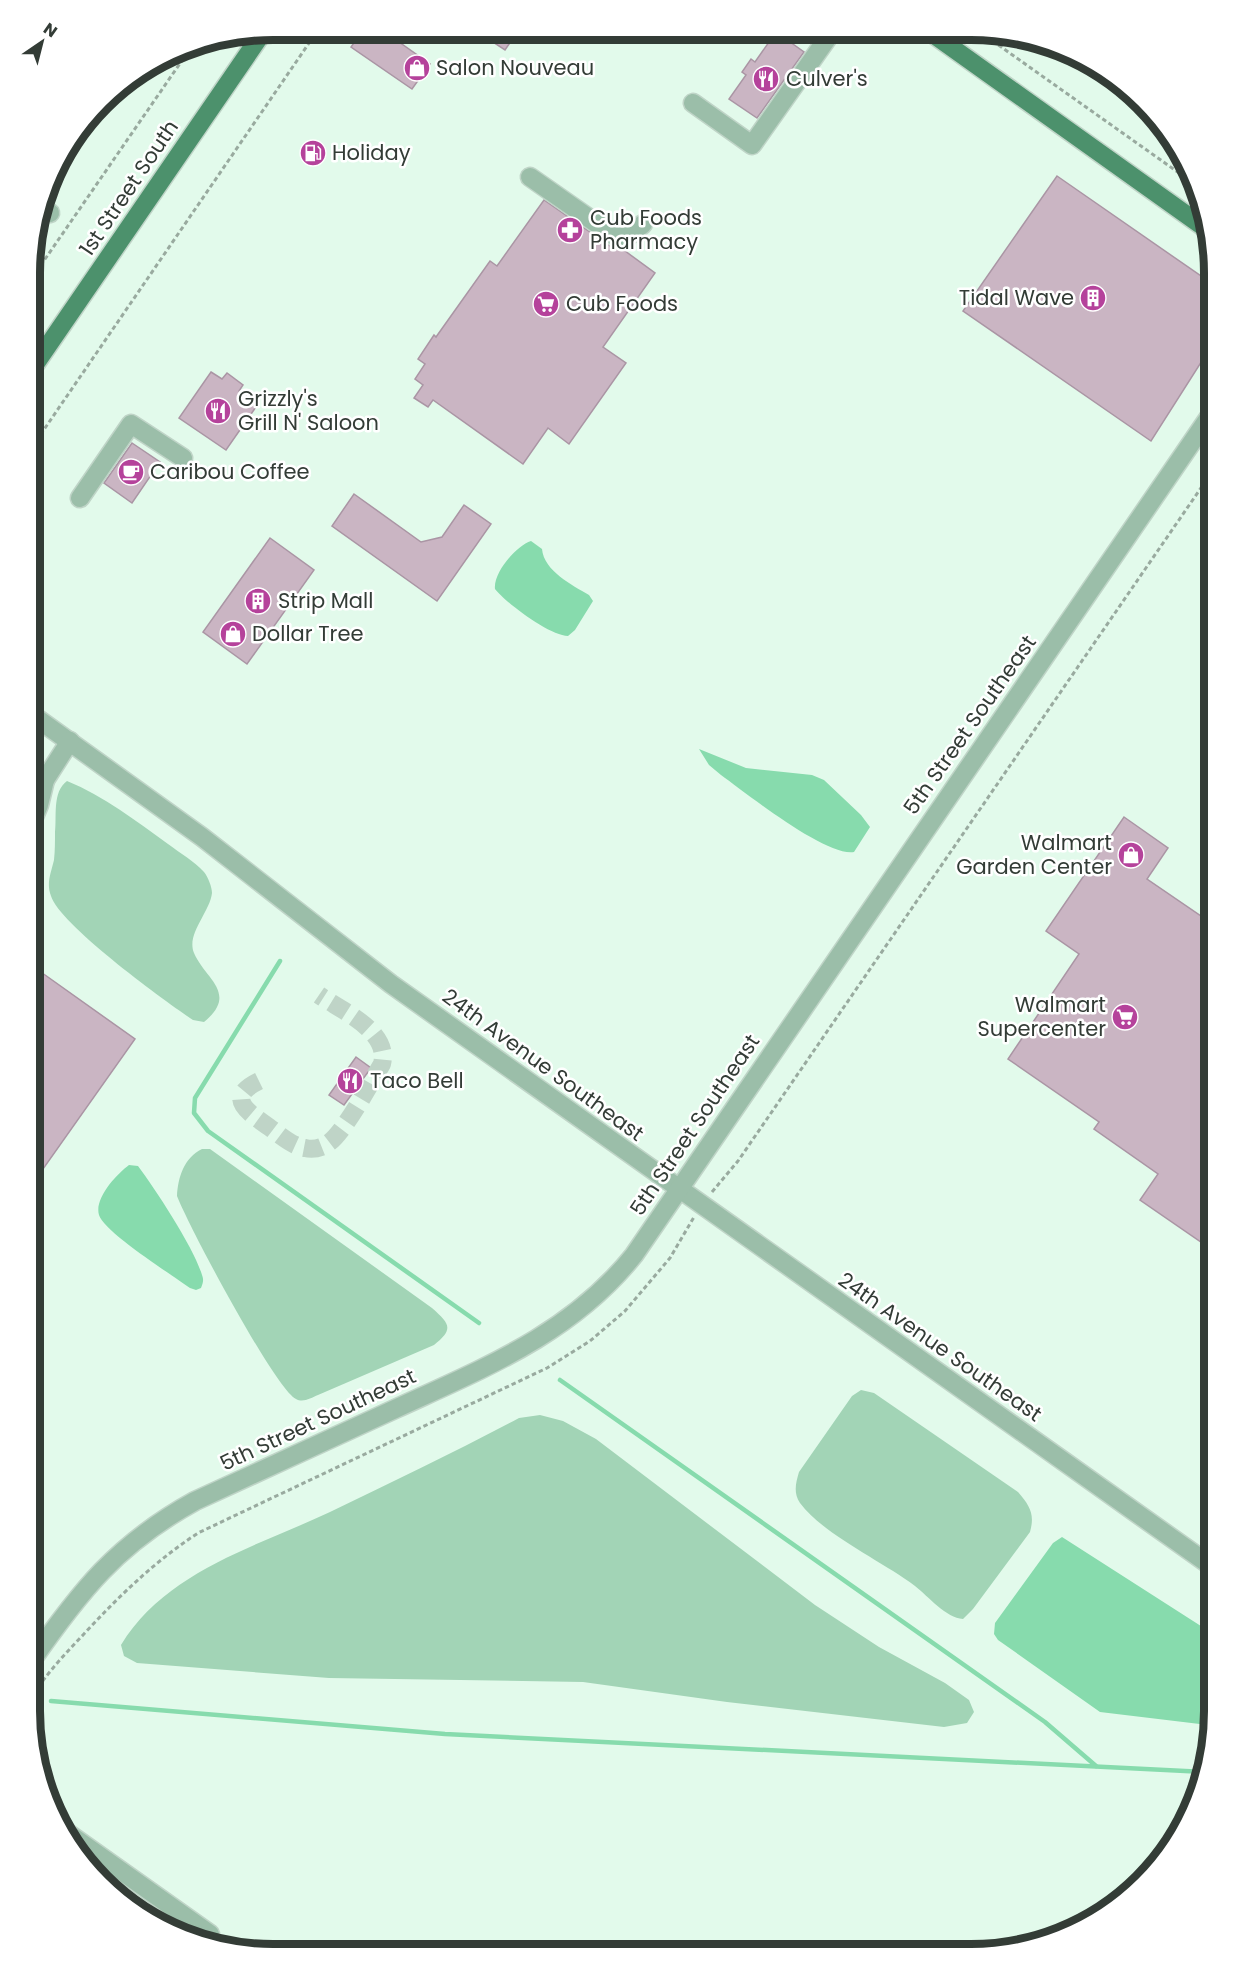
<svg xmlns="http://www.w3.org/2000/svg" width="1244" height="1985" viewBox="0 0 1244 1985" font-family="Poppins,sans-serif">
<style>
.green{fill:#a2d4b6}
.water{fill:#87dbad}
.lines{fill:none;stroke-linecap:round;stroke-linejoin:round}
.stream{stroke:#87dbad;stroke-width:4.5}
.building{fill:#cab5c3;stroke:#aa95a4;stroke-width:1.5}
.minor-tunnel{stroke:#bfd4c7;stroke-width:18;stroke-dasharray:18 9;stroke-linecap:butt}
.minor-casing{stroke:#bfd4c7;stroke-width:21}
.major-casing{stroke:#bfd4c7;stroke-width:21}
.path{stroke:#99aa9f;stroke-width:3;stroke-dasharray:4.5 3;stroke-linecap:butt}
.minor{stroke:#9bbea9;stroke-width:18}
.major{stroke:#4c916c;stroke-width:18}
.labels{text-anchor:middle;stroke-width:5;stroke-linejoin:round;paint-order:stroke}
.poi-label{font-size:21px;fill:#333c36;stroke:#fff;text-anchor:start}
.street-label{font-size:21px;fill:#333c36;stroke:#fff}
.rim{fill:none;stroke:#333c36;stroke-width:8}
</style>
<rect width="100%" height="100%" fill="#e2faeb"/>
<!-- green -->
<g class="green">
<path d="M67 781C104 796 136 821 168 844 180 853 194 861 204 872 208 877 212 887 212 893 210 912 186 934 194 953 205 979 239 993 204 1022L193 1020C165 1001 60 925 51 896 46 883 51 873 54 860 55 851 55 841 55 832 57 816 52 792 67 781Z"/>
<path d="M202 1149H210L432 1308C450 1324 454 1329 434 1345L318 1395C311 1398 303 1403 296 1399 275 1389 188 1225 177 1196 178 1177 184 1158 202 1149Z"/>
<path d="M861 1390 874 1393 1018 1492C1030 1506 1035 1514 1030 1532L973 1609 963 1619C946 1618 929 1597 915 1586 882 1561 824 1535 800 1503 793 1493 796 1482 799 1472L852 1396Z"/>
<path d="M540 1415 563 1421 596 1439 815 1605 879 1647 945 1683 969 1700 974 1712 967 1723 944 1727 727 1702 583 1682 329 1678 137 1663 124 1656 121 1645C166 1571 256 1547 330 1512 394 1481 457 1451 519 1418Z"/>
</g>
<!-- water -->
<g class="water">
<path d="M531 541 542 549C544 571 572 585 589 595L593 601 575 630 568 636C550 636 506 603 495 589 493 573 516 546 531 541Z"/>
<path d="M699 749 746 768 812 775 824 780 861 815 870 827 854 852C826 857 746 793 721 775L709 765Z"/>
<path d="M129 1165 138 1166C156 1190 194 1248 202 1275 204 1280 203 1283 201 1288L196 1290 190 1288C172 1275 104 1232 99 1215 94 1198 117 1174 129 1165Z"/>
<path d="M1062 1537 1204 1628C1223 1660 1200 1661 1201 1688 1201 1699 1210 1709 1211 1720L1208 1725 1100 1712 998 1640 994 1634 995 1623 1053 1543Z"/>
</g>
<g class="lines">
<!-- stream -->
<g class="stream">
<polyline points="280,961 195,1098 194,1113 208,1131 479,1323"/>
<polyline points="560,1380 1045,1722 1096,1766"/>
<polyline points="51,1701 445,1734 1205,1772"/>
</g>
</g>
<!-- building -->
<g class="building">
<polygon points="363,30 382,30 430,64 412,89 351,47"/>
<polygon points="476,31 518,31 505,50"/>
<polygon points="776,32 804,52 757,118 729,99 746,75 742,72 751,59 755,62"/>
<polygon points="1057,176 1214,285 1214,342 1151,441 963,311"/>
<polygon points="544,200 610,246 621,248 655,273 603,347 626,363 569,444 548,428 523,464 433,400 428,407 414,398 423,385 415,379 425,364 418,359 434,335 436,337 490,261 497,266"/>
<polygon points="211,372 222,379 227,373 243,385 239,391 258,404 226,450 179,418"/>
<polygon points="132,443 160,462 132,503 104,483"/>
<polygon points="354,494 421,542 442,537 464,505 491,524 437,601 332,526"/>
<polygon points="270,538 314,570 247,664 203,632"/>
<polygon points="1124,817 1168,848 1147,879 1214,925 1214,1251 1140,1200 1158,1174 1094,1129 1099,1122 1008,1059 1079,954 1046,931"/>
<polygon points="31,965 135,1039 31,1186"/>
<polygon points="356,1057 371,1068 344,1105 329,1095"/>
</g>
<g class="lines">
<!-- minor-tunnel -->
<path class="minor-tunnel" d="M259 1081C224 1098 248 1112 269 1127 280 1135 292 1146 305 1148 313 1150 321 1148 327 1144 343 1135 371 1082 382 1064 390 1031 342 1011 319 995"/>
<defs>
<g id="minor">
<polyline points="693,103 752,145 829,36"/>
<polyline points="530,177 616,237 627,237 643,224"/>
<polyline points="42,208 50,213"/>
<polyline points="80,498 131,424 183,458"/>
<polyline points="31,714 202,837 391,984 1214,1568"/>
<polyline points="45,780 70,741"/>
<polyline points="31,824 39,805 45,780 31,773"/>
<path d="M30 1663C80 1591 117 1544 195 1501 262 1470 328 1440 395 1409 484 1368 571 1334 634 1255L1214 410"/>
<polyline points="62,1829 210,1934"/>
</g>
<g id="major">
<polyline points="930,32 1205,228"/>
<polyline points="32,369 263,32"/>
</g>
</defs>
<!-- minor casing -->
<use href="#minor" class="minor-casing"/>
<!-- major casing -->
<use href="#major" class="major-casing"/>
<!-- path -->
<g class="path">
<polyline points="980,32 1196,185"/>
<polyline points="32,278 192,46"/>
<polyline points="32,447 318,30"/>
<polyline points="712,1192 738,1161 1214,469"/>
<path d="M30 1700C45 1675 64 1655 83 1635 119 1596 154 1562 198 1533L547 1368 590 1341 625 1311 670 1258 694 1217"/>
<polyline points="120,1900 137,1912"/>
</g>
<!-- minor -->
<use href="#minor" class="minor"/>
<!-- major -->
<use href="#major" class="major"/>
</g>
<!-- icons -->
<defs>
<symbol id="shop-disc" viewBox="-11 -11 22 22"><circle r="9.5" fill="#b5429b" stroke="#fff"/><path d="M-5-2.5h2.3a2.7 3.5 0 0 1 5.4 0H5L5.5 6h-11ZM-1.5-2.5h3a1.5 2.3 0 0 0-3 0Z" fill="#fff"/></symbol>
<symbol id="restaurant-disc" viewBox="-11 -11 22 22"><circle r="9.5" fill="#b5429b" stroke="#fff"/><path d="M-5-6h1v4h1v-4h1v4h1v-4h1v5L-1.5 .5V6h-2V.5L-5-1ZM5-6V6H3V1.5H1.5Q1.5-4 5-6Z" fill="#fff"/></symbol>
<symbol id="fuel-disc" viewBox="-11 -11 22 22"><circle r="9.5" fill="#b5429b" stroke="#fff"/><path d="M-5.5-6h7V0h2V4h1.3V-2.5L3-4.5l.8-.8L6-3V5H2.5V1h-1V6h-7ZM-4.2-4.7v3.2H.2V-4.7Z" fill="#fff"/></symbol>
<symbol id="pharmacy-disc" viewBox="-11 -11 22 22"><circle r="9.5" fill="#b5429b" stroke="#fff"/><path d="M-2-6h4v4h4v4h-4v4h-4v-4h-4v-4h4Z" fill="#fff"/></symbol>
<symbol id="building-disc" viewBox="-11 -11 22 22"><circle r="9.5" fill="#b5429b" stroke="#fff"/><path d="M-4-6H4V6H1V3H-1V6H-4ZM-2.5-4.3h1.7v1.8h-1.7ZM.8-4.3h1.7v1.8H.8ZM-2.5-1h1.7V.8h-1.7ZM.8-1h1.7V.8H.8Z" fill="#fff"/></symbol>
<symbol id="supermarket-disc" viewBox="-11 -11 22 22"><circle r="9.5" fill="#b5429b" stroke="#fff"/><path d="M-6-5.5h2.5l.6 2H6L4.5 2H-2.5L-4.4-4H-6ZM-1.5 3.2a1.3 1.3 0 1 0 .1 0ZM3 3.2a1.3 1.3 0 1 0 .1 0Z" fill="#fff"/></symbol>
<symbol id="cafe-disc" viewBox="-11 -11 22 22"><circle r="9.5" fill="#b5429b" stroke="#fff"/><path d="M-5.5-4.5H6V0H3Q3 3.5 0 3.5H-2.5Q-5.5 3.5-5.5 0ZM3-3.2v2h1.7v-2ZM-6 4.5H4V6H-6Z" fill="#fff"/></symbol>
</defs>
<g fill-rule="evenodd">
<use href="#shop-disc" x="402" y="53" width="30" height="30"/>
<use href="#restaurant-disc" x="751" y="64" width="30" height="30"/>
<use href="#fuel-disc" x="298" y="138" width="30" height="30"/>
<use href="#pharmacy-disc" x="555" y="215" width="30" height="30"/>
<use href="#building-disc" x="1078" y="283" width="30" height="30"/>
<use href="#supermarket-disc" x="531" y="289" width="30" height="30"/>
<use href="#restaurant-disc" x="203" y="396" width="30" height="30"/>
<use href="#cafe-disc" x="116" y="457" width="30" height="30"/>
<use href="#building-disc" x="243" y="586" width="30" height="30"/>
<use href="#shop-disc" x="218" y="619" width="30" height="30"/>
<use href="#shop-disc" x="1116" y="840" width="30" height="30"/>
<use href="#supermarket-disc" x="1110" y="1002" width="30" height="30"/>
<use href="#restaurant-disc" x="335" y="1066" width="30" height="30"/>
</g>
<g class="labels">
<!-- poi labels -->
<g class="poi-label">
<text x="436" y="75">Salon Nouveau</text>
<text x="786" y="86">Culver's</text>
<text x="332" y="160">Holiday</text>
<text x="590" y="225">Cub Foods<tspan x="590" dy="24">Pharmacy</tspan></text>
<text x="1074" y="305" text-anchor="end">Tidal Wave</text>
<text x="566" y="311">Cub Foods</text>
<text x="238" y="406">Grizzly's<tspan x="238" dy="24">Grill N' Saloon</tspan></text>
<text x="150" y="479">Caribou Coffee</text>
<text x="278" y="608">Strip Mall</text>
<text x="252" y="641">Dollar Tree</text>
<text x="1112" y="850" text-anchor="end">Walmart<tspan x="1112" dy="24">Garden Center</tspan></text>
<text x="1106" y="1012" text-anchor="end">Walmart<tspan x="1106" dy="24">Supercenter</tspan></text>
<text x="370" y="1088">Taco Bell</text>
</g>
<!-- street labels -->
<g class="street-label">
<text transform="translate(129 188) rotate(-56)" y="7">1st Street South</text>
<text transform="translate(970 725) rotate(-55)" y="7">5th Street Southeast</text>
<text transform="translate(543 1065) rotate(36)" y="7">24th Avenue Southeast</text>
<text transform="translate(695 1125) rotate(-56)" y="7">5th Street Southeast</text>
<text transform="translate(940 1347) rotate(35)" y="7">24th Avenue Southeast</text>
<text transform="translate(318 1420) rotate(-25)" y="7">5th Street Southeast</text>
</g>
</g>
<!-- crop -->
<path d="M0 0H1244V1985H0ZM273 40H971A233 233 0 0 1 1204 273V1711A233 233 0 0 1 971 1944H273A233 233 0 0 1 40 1711V273A233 233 0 0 1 273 40Z" fill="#fff" fill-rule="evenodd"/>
<path class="rim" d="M273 40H971A233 233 0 0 1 1204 273V1711A233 233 0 0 1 971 1944H273A233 233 0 0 1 40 1711V273A233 233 0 0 1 273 40Z"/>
<!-- north arrow -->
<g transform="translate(42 42) rotate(35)" stroke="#ffffff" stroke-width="4.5" paint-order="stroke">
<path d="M0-4.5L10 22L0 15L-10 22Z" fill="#333c36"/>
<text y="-9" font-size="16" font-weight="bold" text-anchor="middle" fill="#333c36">N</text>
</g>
</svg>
